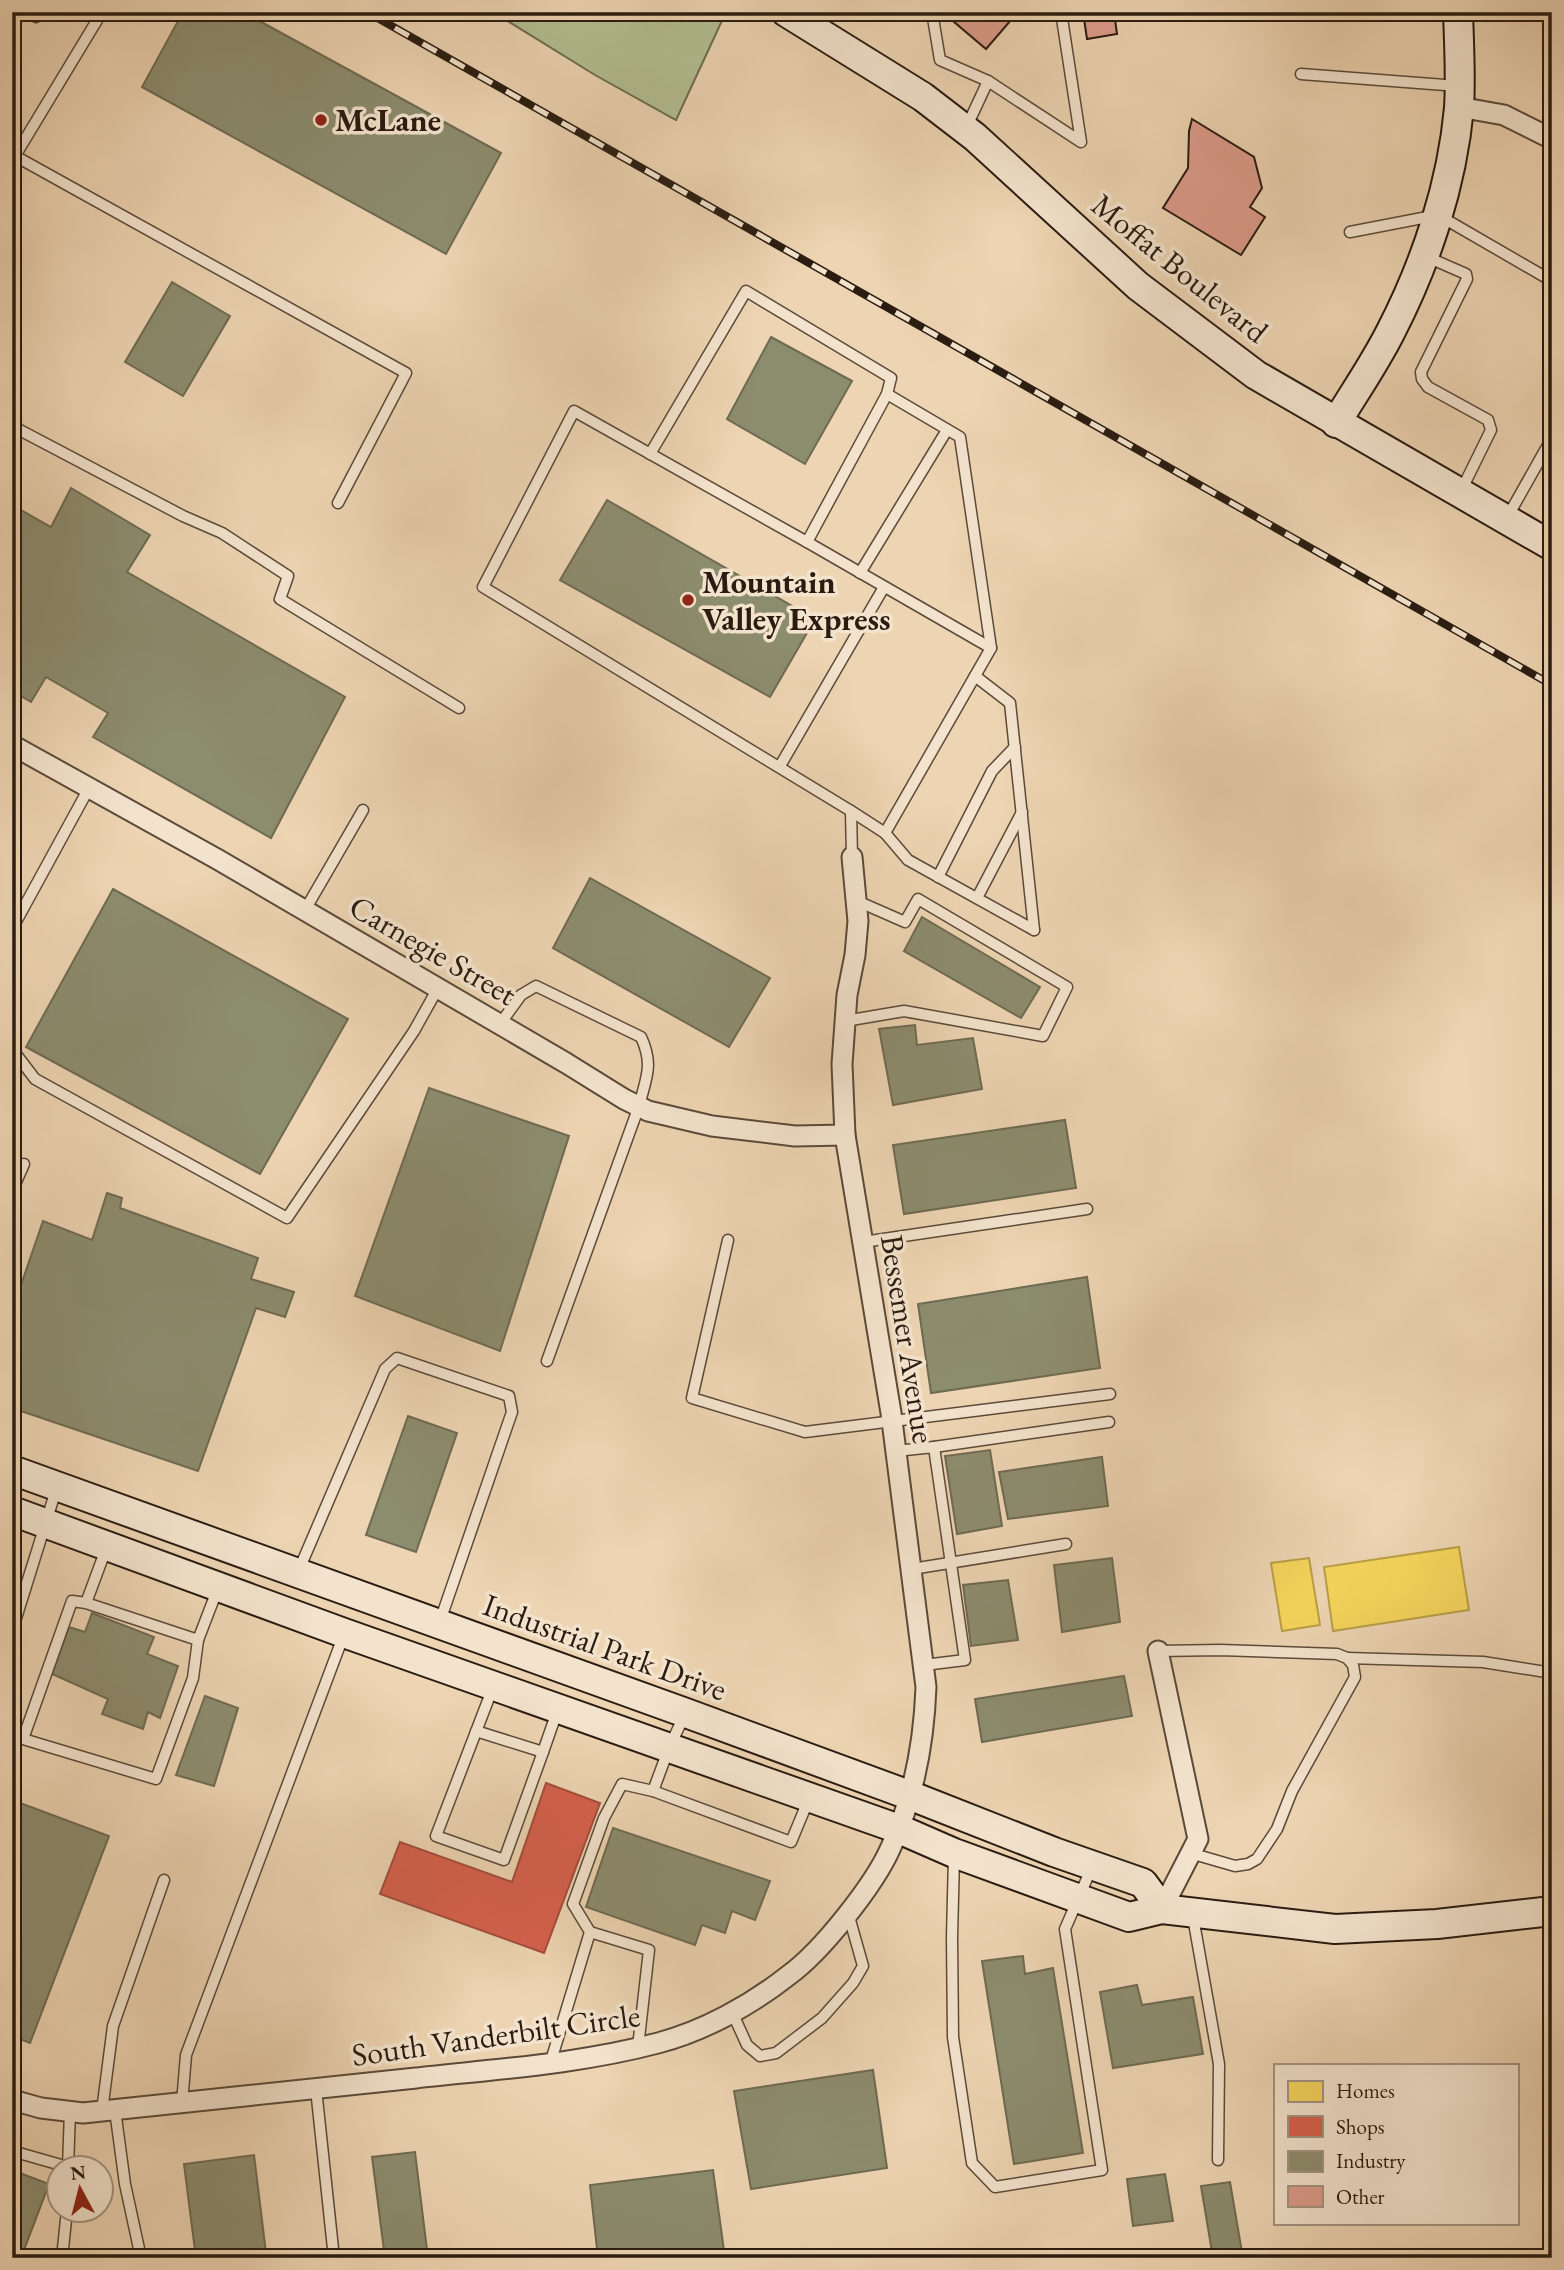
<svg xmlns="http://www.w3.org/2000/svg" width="1564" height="2270" viewBox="0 0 1564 2270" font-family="'EB Garamond',serif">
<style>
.green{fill:#b2be91;stroke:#6e6d51;stroke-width:2}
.homes{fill:#f6d55c;stroke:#b99e46;stroke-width:2}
.shops{fill:#d6604d;stroke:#a24c3b;stroke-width:2}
.industry{fill:#8c8c6e;stroke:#6f6a52;stroke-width:2}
.building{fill:#dc9b8b;stroke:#2a1c11;stroke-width:2}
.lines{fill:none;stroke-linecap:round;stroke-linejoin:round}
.lane-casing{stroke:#5b4a39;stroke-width:13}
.street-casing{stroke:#5b4a39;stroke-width:23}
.secondary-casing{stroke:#2a1c11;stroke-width:32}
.lane{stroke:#f3e3cd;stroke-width:10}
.street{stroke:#f3e3cd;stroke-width:19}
.secondary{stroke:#f3e3cd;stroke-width:28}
.rail-casing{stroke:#2a1c11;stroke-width:8}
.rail{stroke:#f3e3cd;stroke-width:5;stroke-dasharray:16;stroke-linecap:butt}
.poi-dot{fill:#8f2418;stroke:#f3e3cd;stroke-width:2.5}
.labels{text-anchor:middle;stroke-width:7;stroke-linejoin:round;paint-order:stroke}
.poi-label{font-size:32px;font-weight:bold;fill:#2a1c11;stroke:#f3e3cd;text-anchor:start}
.street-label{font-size:32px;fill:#2a1c11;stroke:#f3e3cd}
</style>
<rect width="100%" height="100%" fill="#edd4b2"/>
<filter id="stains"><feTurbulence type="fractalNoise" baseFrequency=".00286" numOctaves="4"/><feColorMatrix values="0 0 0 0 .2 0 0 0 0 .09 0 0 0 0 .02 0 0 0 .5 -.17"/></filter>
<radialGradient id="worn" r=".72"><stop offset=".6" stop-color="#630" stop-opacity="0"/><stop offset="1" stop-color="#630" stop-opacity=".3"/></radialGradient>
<!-- green -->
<polygon class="green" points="493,12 726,12 676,120 595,75"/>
<!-- homes -->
<g class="homes">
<polygon points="1459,1547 1469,1610 1333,1631 1324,1567"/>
<polygon points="1309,1558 1320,1625 1282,1631 1271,1563"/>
</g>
<!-- shops -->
<polygon class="shops" points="546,1783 600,1803 544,1953 380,1894 400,1842 512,1882"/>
<!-- industry -->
<g class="industry">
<polygon points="183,12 243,12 501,153 446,254 142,87"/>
<polygon points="172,282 230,316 183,396 125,362"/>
<polygon points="771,337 852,381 805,464 727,419"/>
<polygon points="71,488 150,535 127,572 345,697 271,838 93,737 108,713 46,677 31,702 12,691 12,505 51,527"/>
<polygon points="607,500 815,619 770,697 560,580"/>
<polygon points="590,878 770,978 729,1047 553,948"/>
<polygon points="113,889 348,1019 260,1174 26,1047"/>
<polygon points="922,917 1040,987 1021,1018 904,951"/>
<polygon points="915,1025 917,1045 973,1038 982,1089 893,1105 879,1029"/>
<polygon points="429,1088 569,1136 500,1351 355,1296"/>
<polygon points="1065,1120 1076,1188 904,1214 893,1145"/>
<polygon points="107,1193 122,1198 120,1208 258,1258 251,1279 294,1292 285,1317 256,1308 198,1471 12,1408 12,1311 43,1221 92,1240"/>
<polygon points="1087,1277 1100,1368 931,1393 918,1304"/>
<polygon points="408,1416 457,1433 416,1552 366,1535"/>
<polygon points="990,1450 1002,1526 957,1534 945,1456"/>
<polygon points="1102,1457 1108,1506 1008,1519 999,1472"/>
<polygon points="1112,1558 1120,1622 1062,1632 1054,1565"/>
<polygon points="1008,1580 1018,1640 971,1646 963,1585"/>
<polygon points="92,1613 154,1637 147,1654 178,1666 160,1718 148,1712 143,1729 102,1714 108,1699 52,1674 69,1627 85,1632"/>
<polygon points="1124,1676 1132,1716 982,1742 975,1699"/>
<polygon points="205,1696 238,1708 214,1786 176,1775"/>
<polygon points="12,1800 109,1836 30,2043 12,2036"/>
<polygon points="613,1828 770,1881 755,1920 732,1911 725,1933 702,1925 695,1945 586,1907"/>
<polygon points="1023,1956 1025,1974 1053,1968 1083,2153 1014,2164 982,1961"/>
<polygon points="1137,1985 1142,2005 1193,1997 1203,2054 1113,2068 1100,1992"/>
<polygon points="873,2070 887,2168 751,2189 734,2091"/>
<polygon points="415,2152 428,2258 385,2258 372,2157"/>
<polygon points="254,2155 266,2253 231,2258 196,2258 184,2164"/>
<polygon points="12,2170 49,2184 21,2258 12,2258"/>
<polygon points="713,2170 725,2258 598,2258 590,2185"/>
<polygon points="1165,2174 1173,2221 1133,2226 1127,2179"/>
<polygon points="1230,2182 1243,2258 1213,2258 1201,2186"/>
</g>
<!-- building -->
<g class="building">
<polygon points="960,12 1018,12 986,49 953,21"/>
<polygon points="1083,12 1114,12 1117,34 1087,39"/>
<polygon points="1192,119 1254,157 1262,188 1250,207 1265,217 1241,255 1163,208 1188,168 1189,131"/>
</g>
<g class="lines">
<defs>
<g id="lane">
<polyline points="932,12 940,60 988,81 1081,142 1061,12"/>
<polyline points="36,17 39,12"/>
<polyline points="1301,74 1458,86"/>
<polyline points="967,126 988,81"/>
<polyline points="12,154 15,156 102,12"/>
<polyline points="15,156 406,373 338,503"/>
<polyline points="1350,232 1438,215 1552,281"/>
<polyline points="1427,257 1466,274 1467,279 1421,372 1422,379 1428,387 1488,420 1491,430 1462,489"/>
<polyline points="12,426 183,516 222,533 288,576 280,599 459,708"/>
<polyline points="650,454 746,291 891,378 887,394 807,542"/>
<polyline points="1508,516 1552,438"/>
<polyline points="860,573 947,430"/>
<polyline points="975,676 1010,703 1034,930"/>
<polyline points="780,766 884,587"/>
<polyline points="851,811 885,833 991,648 960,437 887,394"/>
<polyline points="885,833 908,860 1034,930"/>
<polyline points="852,857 851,811 483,587 574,411 807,542 991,648"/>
<polyline points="938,877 992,771 1015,747"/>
<polyline points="977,898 1022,812"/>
<polyline points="305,910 363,810"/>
<polyline points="12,929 89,788"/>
<polyline points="845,1021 904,1011 1043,1036 1067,987 918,899 905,922 857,901"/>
<path d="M500 1024 521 995 536 986 641 1037C654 1065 646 1078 639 1106L547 1361"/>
<polyline points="12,1049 35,1079 287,1218 414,1031 438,988"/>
<polyline points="12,1191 24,1164"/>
<polyline points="728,1240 692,1398 805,1432 1110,1394"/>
<polyline points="863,1242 1087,1209"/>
<polyline points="934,1447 1109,1422"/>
<polyline points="896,1451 934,1447 965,1660 924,1665"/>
<polyline points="912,1569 1066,1544"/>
<polyline points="298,1572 385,1369 397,1358 509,1396 512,1412 440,1621"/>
<polyline points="12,1585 25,1589"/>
<polyline points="86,1603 72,1601 23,1739 156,1779 193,1678 198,1640 86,1603 106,1549"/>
<polyline points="12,1631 56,1490"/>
<polyline points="198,1640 218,1588"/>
<polyline points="1158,1651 1220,1650 1337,1654 1347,1658 1353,1665 1355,1677 1292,1791 1277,1829 1257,1859 1248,1864 1235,1866 1190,1853"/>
<polyline points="1347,1658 1483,1662 1552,1673"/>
<polyline points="476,1731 543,1752 504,1860 436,1836 492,1690"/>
<polyline points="543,1752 558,1709"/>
<polyline points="653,1791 791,1842 808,1801"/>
<polyline points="954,1857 952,1937 953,2037 972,2163 995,2187 1102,2170 1065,1929 1092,1867"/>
<polyline points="1193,1917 1219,2064 1218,2160"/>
<polyline points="590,1932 649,1950 638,2047"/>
<polyline points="732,2012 747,2045 760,2056 776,2053 822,2018 853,1983 863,1966 848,1913"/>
<polyline points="550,2064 590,1932 573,1904 604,1818 622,1784 653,1791 669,1748 685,1714"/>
<polyline points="316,2089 334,2258"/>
<polyline points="182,2103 186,2055 343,1637"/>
<polyline points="115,2110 125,2184 141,2258"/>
<polyline points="102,2111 113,2026 164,1880"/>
<polyline points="12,2151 68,2167"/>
<polyline points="68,2168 70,2111"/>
<polyline points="62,2258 67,2210"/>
</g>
<g id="street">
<polyline points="1459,107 1504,115 1552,139"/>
<polyline points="12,745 217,859 566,1063 624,1099 648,1111 712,1126 795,1136 845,1135"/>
<polyline points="1158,1651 1198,1839 1162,1909"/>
<path d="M12 2100 41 2108 83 2113C194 2101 305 2090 416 2078 497 2069 579 2064 658 2043 704 2031 751 2005 789 1975 822 1951 875 1884 891 1847 914 1797 924 1741 926 1687L891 1413 845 1135 842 1064 847 995 855 955 858 921 852 857"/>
</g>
<g id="secondary">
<polyline points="786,12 923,97 975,137 1138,286 1256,375 1552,546"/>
<path d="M1336 423C1354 393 1375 363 1391 331 1426 263 1452 185 1459 108 1461 77 1459 44 1458 12"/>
<polyline points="12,1470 686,1713 909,1795 1054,1852 1143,1883 1162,1909"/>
<polyline points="12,1511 344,1633 899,1829 954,1853 1129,1917 1162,1909 1335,1929 1437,1924 1552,1911"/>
</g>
</defs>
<!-- lane casing -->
<use href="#lane" class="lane-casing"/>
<!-- street casing -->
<use href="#street" class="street-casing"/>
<!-- secondary casing -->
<use href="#secondary" class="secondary-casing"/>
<!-- lane -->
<use href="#lane" class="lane"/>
<!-- street -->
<use href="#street" class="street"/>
<!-- secondary -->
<use href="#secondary" class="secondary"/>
<defs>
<polyline id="rail" points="367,12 1552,685"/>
</defs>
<!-- rail casing -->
<use href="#rail" class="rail-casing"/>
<!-- rail -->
<use href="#rail" class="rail"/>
</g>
<!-- markers -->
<g class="poi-dot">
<circle cx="321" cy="120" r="7"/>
<circle cx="688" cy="600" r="7"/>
</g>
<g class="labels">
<!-- poi labels -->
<g class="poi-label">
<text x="335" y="131">McLane</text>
<text x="702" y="593">Mountain<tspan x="702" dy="37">Valley Express</tspan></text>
</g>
<!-- street labels -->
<g class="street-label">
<text transform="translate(1180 268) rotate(39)" y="11">Moffat Boulevard</text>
<text transform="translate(433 950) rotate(30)" y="11">Carnegie Street</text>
<text transform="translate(908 1339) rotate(81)" y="11">Bessemer Avenue</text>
<text transform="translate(605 1647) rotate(20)" y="11">Industrial Park Drive</text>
<text transform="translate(496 2035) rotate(-8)" y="11">South Vanderbilt Circle</text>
</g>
</g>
<!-- margin -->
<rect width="1564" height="2270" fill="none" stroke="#edd4b2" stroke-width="42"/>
<rect x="14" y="14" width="1536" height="2242" fill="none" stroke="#2a1c11" stroke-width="3.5"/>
<rect x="21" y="21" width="1522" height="2228" fill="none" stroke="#2a1c11" stroke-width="2"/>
<!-- legend -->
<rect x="1274" y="2064" width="245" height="161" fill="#f3e3cd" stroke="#a39382" stroke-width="2"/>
<rect x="1288" y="2081" width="35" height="21" fill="#f6d55c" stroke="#a39382" stroke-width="2"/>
<text x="1336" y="2098" font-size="21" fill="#2a1c11">Homes</text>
<rect x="1288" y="2116" width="35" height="21" fill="#d6604d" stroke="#a39382" stroke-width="2"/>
<text x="1336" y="2134" font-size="21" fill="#2a1c11">Shops</text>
<rect x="1288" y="2151" width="35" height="21" fill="#8c8c6e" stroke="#a39382" stroke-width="2"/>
<text x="1336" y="2168" font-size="21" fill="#2a1c11">Industry</text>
<rect x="1288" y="2186" width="35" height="21" fill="#dc9b8b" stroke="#a39382" stroke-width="2"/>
<text x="1336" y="2204" font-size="21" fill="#2a1c11">Other</text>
<!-- north arrow -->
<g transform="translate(80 2189) rotate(353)"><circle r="33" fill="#f3e3cd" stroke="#a39382" stroke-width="2"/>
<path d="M0-5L12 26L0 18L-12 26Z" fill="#8f2418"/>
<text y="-10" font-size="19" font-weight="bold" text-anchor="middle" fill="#2a1c11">N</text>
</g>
<rect width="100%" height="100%" filter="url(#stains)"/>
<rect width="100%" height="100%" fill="url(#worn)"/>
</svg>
